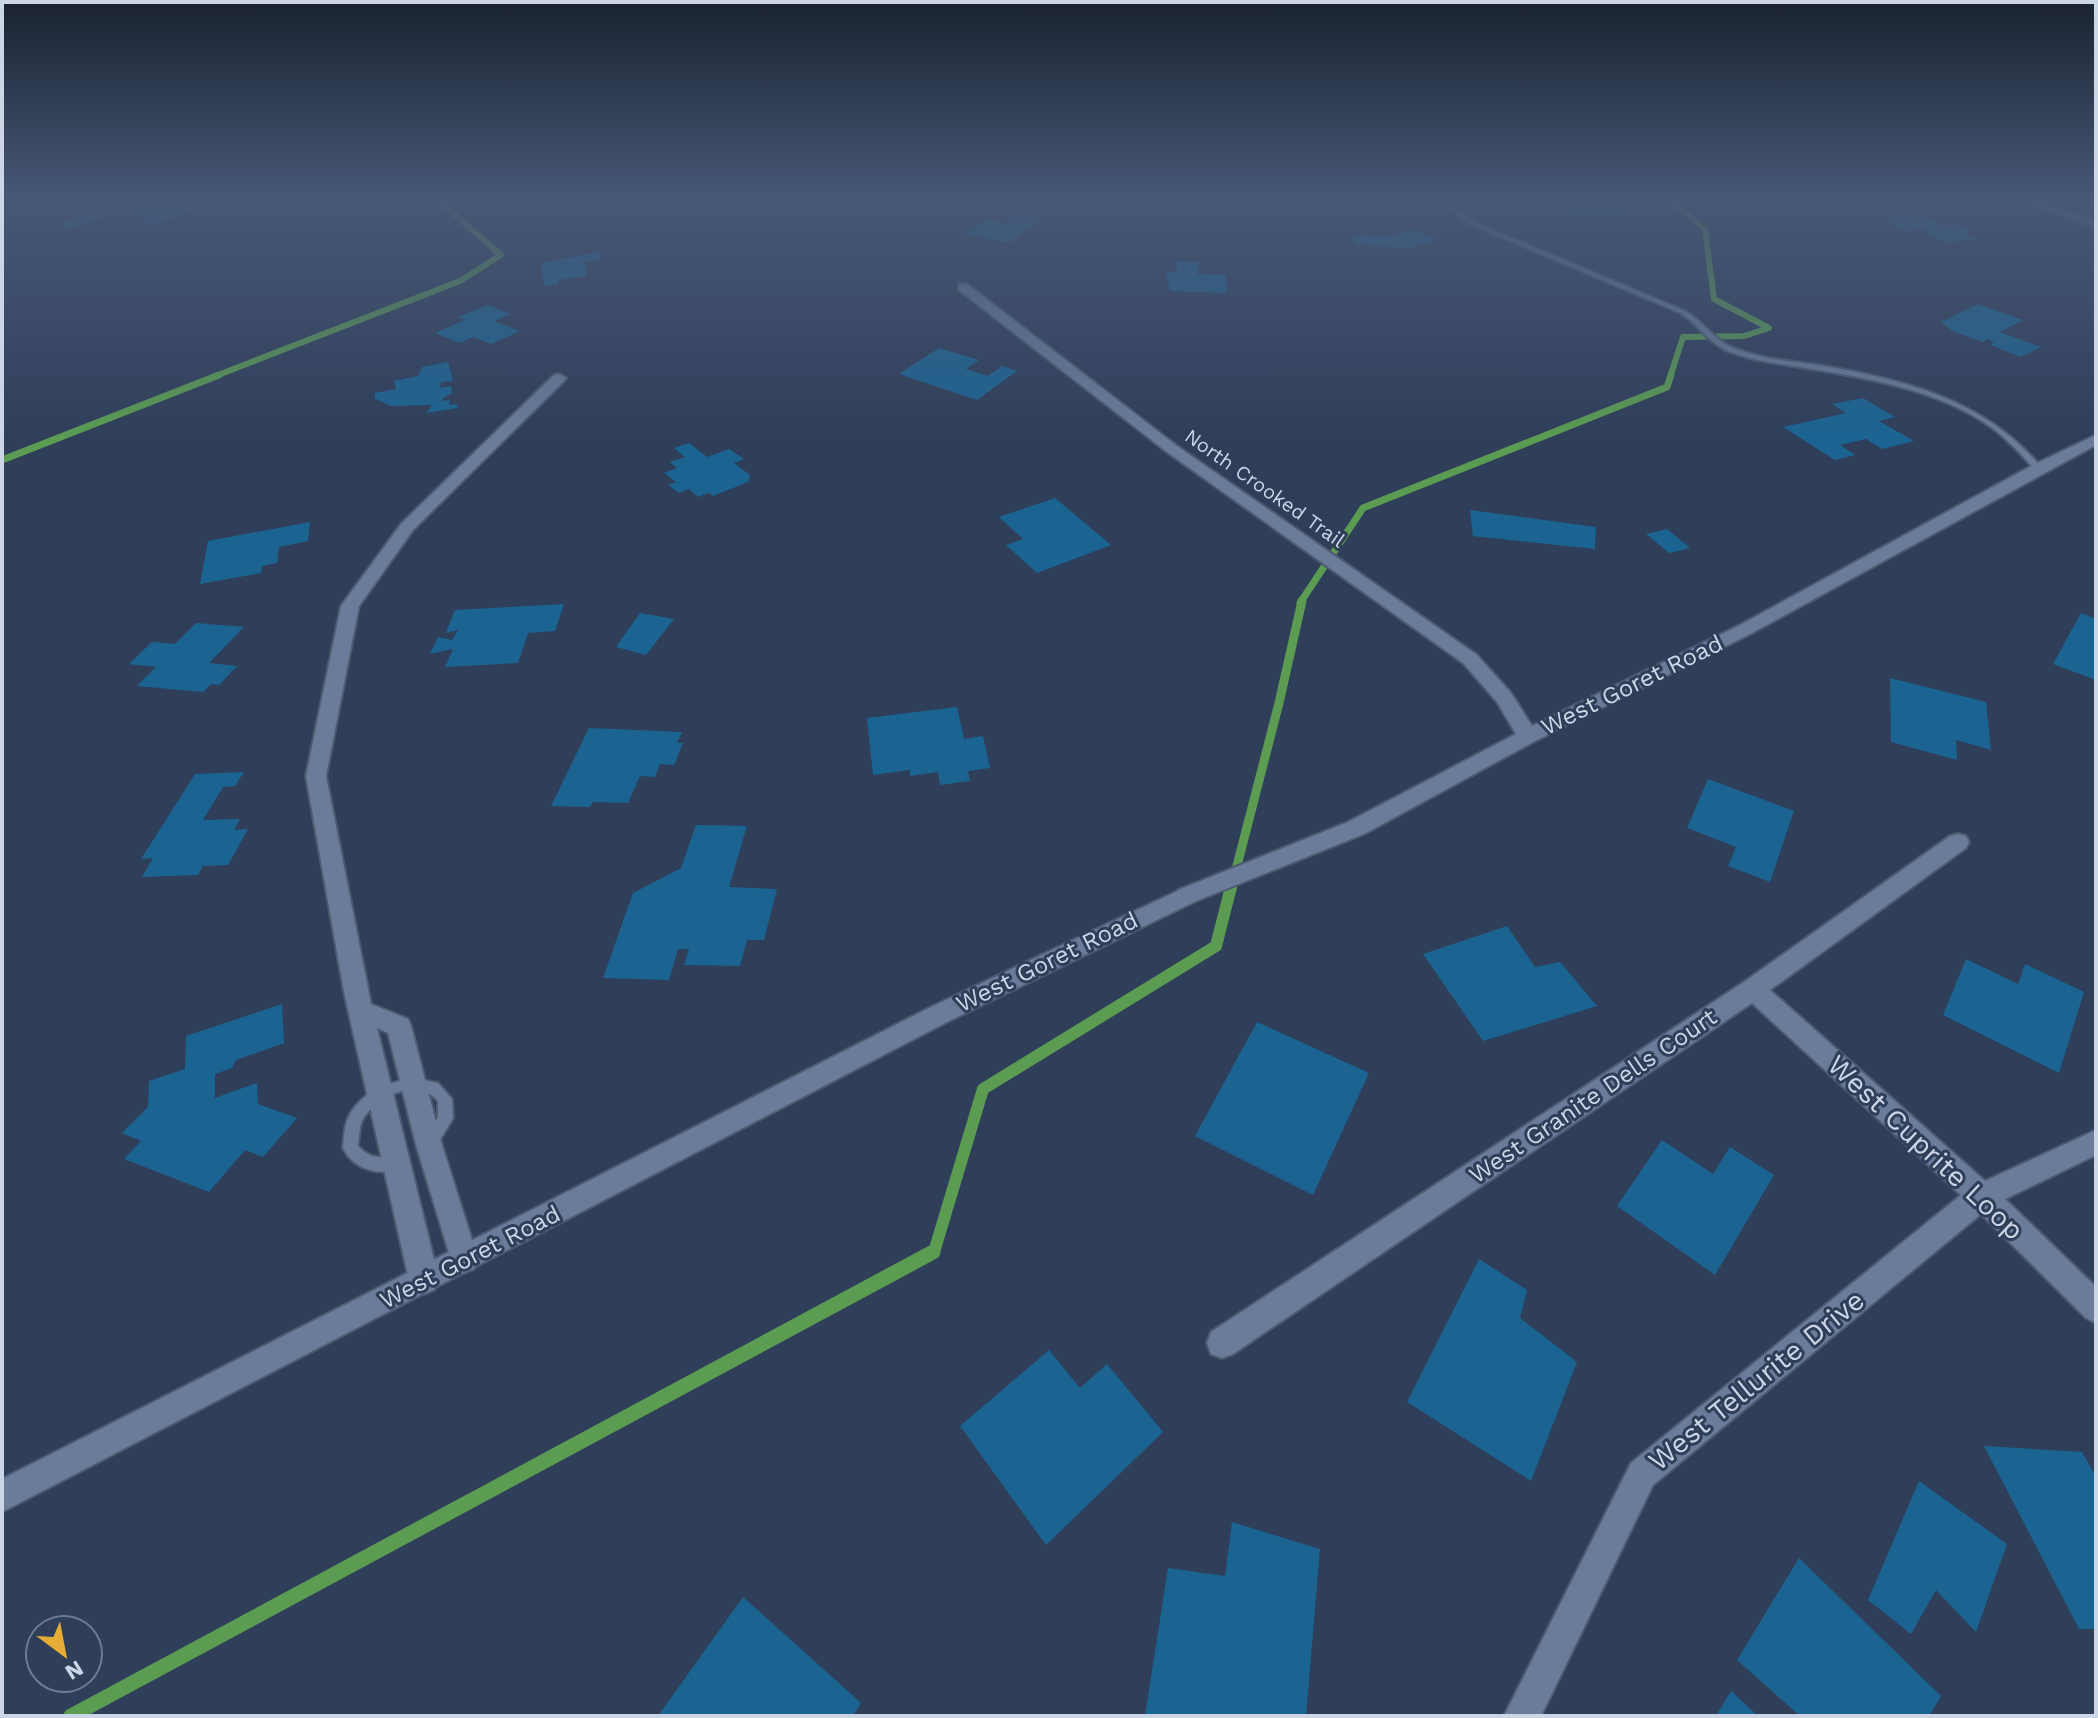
<svg xmlns="http://www.w3.org/2000/svg" width="2098" height="1718" viewBox="0 0 2098 1718" font-family="'Work Sans',sans-serif">
<style>
.lines{fill:none;stroke-linecap:round;stroke-linejoin:round}
.stream-far4{stroke:#5b9c52;stroke-width:6}
.stream-far3{stroke:#5b9c52;stroke-width:7}
.stream-far2{stroke:#5b9c52;stroke-width:9}
.stream-far1{stroke:#5b9c52;stroke-width:12}
.stream{stroke:#5b9c52;stroke-width:15}
.building{fill:#1b6492}
.service-casing{stroke:#4d5a71;stroke-width:4}
.minor-casing{stroke:#4d5a71;stroke-width:4}
.tertiary-casing{stroke:#4d5a71;stroke-width:4}
.service{fill:#6a7c9a;fill-rule:evenodd}
.minor{fill:#6a7c9a;fill-rule:evenodd}
.tertiary{fill:#6a7c9a;fill-rule:evenodd}
.labels{text-anchor:middle;stroke-width:6;stroke-linejoin:round;paint-order:stroke}
.far-street-label{font-size:20px;fill:#ccd6e7;stroke:#2f3e59}
.street-label{font-size:24px;fill:#ccd6e7;stroke:#2f3e59}
.near-street-label{font-size:28px;fill:#ccd6e7;stroke:#2f3e59}
</style>
<rect width="100%" height="100%" fill="#2f3e59"/>
<g class="lines">
<!-- stream-far4 -->
<g class="stream-far4">
<polyline points="1668,199 1705,229 1714,299 1769,328 1744,336 1683,337 1670,377"/>
<polyline points="213,377 460,281 501,255 437,199"/>
</g>
<!-- stream-far3 -->
<g class="stream-far3">
<polyline points="2,460 219,375"/>
<polyline points="1300,603 1363,508 1667,387 1671,375"/>
</g>
<!-- stream-far2 -->
<polyline class="stream-far2" points="1231,889 1279,703 1302,601"/>
<!-- stream-far1 -->
<polyline class="stream-far1" points="929,1254 934,1252 983,1089 1216,946 1231,887"/>
<!-- stream -->
<polyline class="stream" points="71,1716 933,1252"/>
</g>
<!-- building -->
<g class="building">
<polygon points="1577,201 1624,205 1625,211 1636,212 1637,217 1567,216 1566,209 1579,210"/>
<polygon points="186,203 199,209 154,225 138,220 144,218 135,214 123,213 158,205 168,210"/>
<polygon points="97,211 108,216 69,229 58,224"/>
<polygon points="1015,215 1042,220 1032,229 1028,227 1010,243 965,234 986,218 1005,223"/>
<polygon points="1904,217 1929,218 1943,226 1961,225 1974,232 1963,233 1976,240 1944,242 1922,229 1904,231 1884,219"/>
<polygon points="1412,229 1436,240 1407,249 1355,244 1353,235 1390,236"/>
<polygon points="600,252 601,260 585,262 587,276 558,280 559,284 544,286 541,263"/>
<polygon points="1176,261 1199,262 1197,274 1226,275 1227,293 1170,291 1166,272 1177,272"/>
<polygon points="1978,304 2023,320 2000,332 2041,347 2021,357 1990,345 1994,343 1989,339 1983,342 1952,331 1941,322"/>
<polygon points="487,305 510,314 494,321 520,331 491,344 473,337 459,343 435,333 465,320 458,317"/>
<polygon points="939,348 979,360 966,369 988,376 1002,366 1017,371 977,400 899,374"/>
<polygon points="448,362 453,381 441,382 440,388 451,386 452,393 443,398 443,401 450,400 449,405 456,404 458,408 426,413 432,405 391,406 375,399 375,393 396,389 394,381 418,376 422,367"/>
<polygon points="1863,398 1895,417 1879,421 1914,441 1882,449 1866,439 1840,445 1855,455 1835,460 1783,427 1846,413 1832,404"/>
<polygon points="689,443 707,457 729,449 744,459 734,463 750,475 748,482 713,496 709,493 698,497 689,489 679,493 668,485 676,482 664,473 677,468 670,462 685,457 674,448"/>
<polygon points="1055,498 1111,545 1037,573 1006,545 1023,539 999,517"/>
<polygon points="1470,510 1596,527 1595,549 1473,536"/>
<polygon points="310,522 308,541 279,547 277,563 262,566 261,573 200,584 208,541"/>
<polygon points="1667,529 1690,548 1669,553 1646,534"/>
<polygon points="564,604 555,631 528,633 518,663 445,667 453,649 430,654 438,637 452,640 458,630 446,633 455,610"/>
<polygon points="640,613 674,619 646,655 616,647"/>
<polygon points="2081,613 2096,619 2096,680 2053,664"/>
<polygon points="196,623 244,627 209,663 237,666 219,685 211,684 203,692 137,686 156,667 129,664 152,642 175,644"/>
<polygon points="1890,678 1986,702 1991,750 1956,740 1957,760 1891,742"/>
<polygon points="957,707 964,739 983,736 990,768 968,771 970,781 940,785 938,772 910,776 910,770 873,775 867,718"/>
<polygon points="589,728 682,732 677,743 683,743 674,765 660,764 655,777 640,776 628,803 593,802 590,807 551,806"/>
<polygon points="244,772 235,786 223,787 203,820 240,819 234,830 248,829 228,865 203,866 198,875 142,877 153,858 141,859 195,774"/>
<polygon points="1708,779 1794,811 1770,882 1728,866 1736,847 1687,828"/>
<polygon points="696,825 747,826 729,887 777,889 764,940 747,940 740,966 684,965 689,949 678,949 669,980 603,978 633,893 681,868"/>
<polygon points="1507,926 1535,967 1560,962 1597,1006 1483,1041 1423,954"/>
<polygon points="1966,959 2018,984 2025,964 2084,992 2059,1073 1943,1015"/>
<polygon points="282,1004 284,1043 236,1060 232,1068 215,1074 215,1098 257,1083 258,1104 297,1118 263,1157 245,1150 209,1192 124,1159 141,1141 122,1133 148,1107 149,1081 185,1069 186,1036"/>
<polygon points="1257,1022 1369,1073 1313,1195 1195,1136"/>
<polygon points="1662,1140 1713,1174 1730,1147 1774,1175 1715,1275 1617,1206"/>
<polygon points="1479,1259 1527,1290 1520,1318 1577,1362 1531,1481 1407,1402"/>
<polygon points="1049,1350 1080,1388 1107,1364 1163,1432 1046,1545 960,1426"/>
<polygon points="1984,1446 2082,1452 2096,1477 2096,1629 2079,1629"/>
<polygon points="1919,1481 2007,1544 1976,1632 1936,1590 1911,1634 1868,1600"/>
<polygon points="1232,1522 1320,1549 1306,1716 1145,1716 1168,1568 1225,1576"/>
<polygon points="1799,1558 1941,1696 1929,1716 1800,1716 1737,1660"/>
<polygon points="743,1597 861,1703 853,1716 658,1716"/>
<polygon points="1731,1691 1758,1716 1716,1716"/>
</g>
<g class="lines">
<defs>
<g id="service">
<path d="M1434 199H1441L1474 222 1685 311C1706 323 1714 342 1739 350 1764 359 1791 361 1818 365 1902 379 1985 399 2042 468L2035 470C2021 454 2008 440 1991 427 1941 392 1877 380 1818 370 1789 365 1761 363 1733 353 1709 345 1701 326 1680 313L1470 224Z"/>
<path d="M413 1078 438 1083 452 1099 453 1118 434 1150 429 1152 424 1150 422 1145 438 1117V1101C437 1100 430 1094 428 1093 406 1082 373 1100 362 1121 359 1128 359 1138 358 1146 374 1163 383 1154 401 1159L403 1164 401 1169C379 1176 354 1170 343 1148 344 1138 344 1125 349 1116 362 1091 387 1083 413 1078Z"/>
</g>
<g id="minor">
<polygon points="2013,199 2030,199 2096,220 2096,227"/>
<polygon points="959,284 967,284 1177,446 1477,655 1511,693 1532,726 1740,625 2033,465 2096,435 2096,445 1752,633 1535,741 1364,834 1186,905 1178,902 1175,896 1178,890 1348,822 1516,734 1497,702 1463,663 1167,452 959,290"/>
<polygon points="559,374 566,378 564,381 413,530 359,606 326,776 371,1004 408,1019 411,1026 442,1145 478,1259 474,1269 464,1273 454,1269 416,1145 388,1033 377,1028 439,1280 434,1290 424,1294 414,1290 409,1280 344,992 306,776 341,606 401,524 554,375"/>
<polygon points="1958,834 1966,836 1969,842 1966,848 1770,990 1985,1181 2096,1130 2096,1155 2005,1199 2096,1287 2096,1323 2086,1318 1981,1214 1653,1485 1541,1716 1504,1716 1631,1463 1961,1195 1752,1003 1233,1354 1222,1358 1211,1354 1207,1343 1211,1332 1744,982 1950,836"/>
</g>
<polygon id="tertiary" points="1186,887 1194,890 1197,896 1194,902 949,1021 2,1512 2,1479 931,1007"/>
</defs>
<!-- service casing -->
<use href="#service" class="service-casing"/>
<!-- minor casing -->
<use href="#minor" class="minor-casing"/>
<!-- tertiary casing -->
<use href="#tertiary" class="tertiary-casing"/>
<!-- service -->
<use href="#service" class="service"/>
<!-- minor -->
<use href="#minor" class="minor"/>
<!-- tertiary -->
<use href="#tertiary" class="tertiary"/>
</g>
<!-- sky -->
<linearGradient id="sky" x2="0" y2="1"><stop stop-color="#1a2231"/><stop offset="0.45" stop-color="#475876"/><stop offset="1" stop-color="#475876" stop-opacity="0"/></linearGradient>
<rect width="2098" height="440" fill="url(#sky)"/>
<g class="labels">
<!-- far-street labels -->
<g class="far-street-label">
<text transform="translate(1265 488) rotate(35)" y="7">North Crooked Trail</text>
</g>
<!-- street labels -->
<g class="street-label">
<text transform="translate(1632 685) rotate(-26)" y="8">West Goret Road</text>
<text transform="translate(1047 962) rotate(-26)" y="8">West Goret Road</text>
<text transform="translate(1593 1096) rotate(-34)" y="8">West Granite Dells Court</text>
<text transform="translate(470 1257) rotate(-27)" y="8">West Goret Road</text>
</g>
<!-- near-street labels -->
<g class="near-street-label">
<text transform="translate(1926 1147) rotate(43)" y="10">West Cuprite Loop</text>
<text transform="translate(1756 1380) rotate(-39)" y="10">West Tellurite Drive</text>
</g>
</g>
<!-- border -->
<rect width="2098" height="1718" fill="none" stroke="#ccd6e7" stroke-width="8"/>
<!-- north arrow -->
<g transform="translate(64 1654) rotate(148)"><circle r="38" fill="#2f3e59" stroke="#6e7b92" stroke-width="2"/>
<path d="M0-6L14 30L0 20L-14 30Z" fill="#e6ad36"/>
<text y="-12" font-size="22" font-weight="bold" text-anchor="middle" fill="#ccd6e7">N</text>
</g>
</svg>
